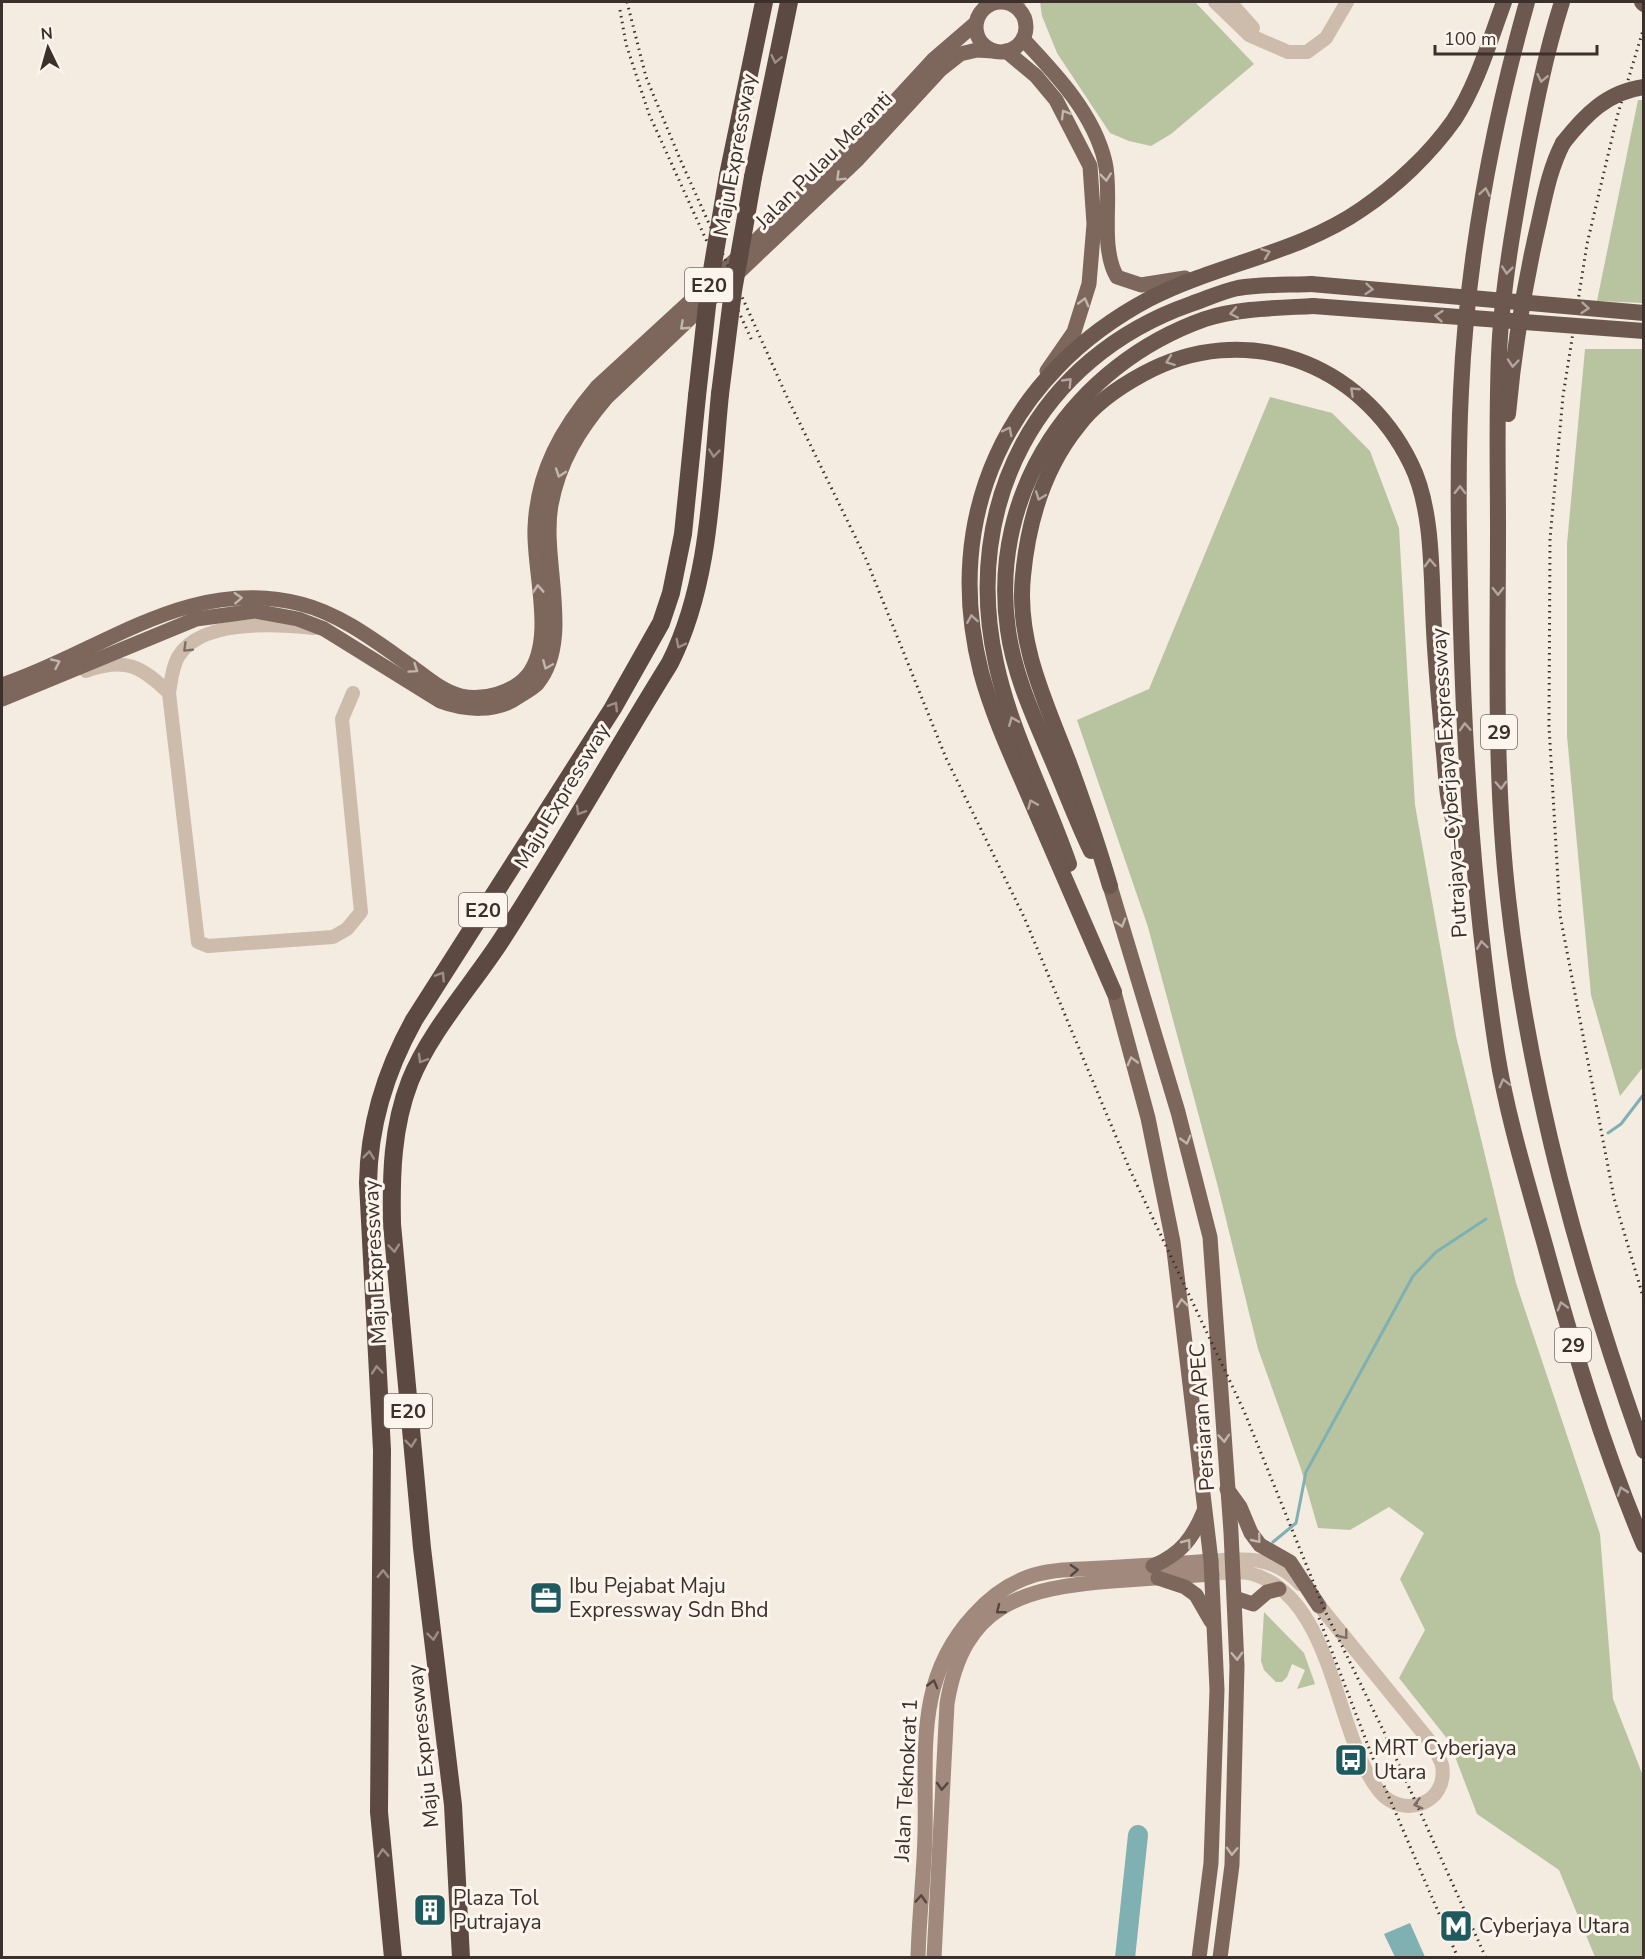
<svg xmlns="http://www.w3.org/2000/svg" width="1645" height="1959" viewBox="0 0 1645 1959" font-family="'Nunito Sans',sans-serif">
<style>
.green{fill:#b8c4a0}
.water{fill:#7fb0b2}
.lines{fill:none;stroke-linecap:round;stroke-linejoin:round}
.stream{stroke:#7fb0b2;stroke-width:3}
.river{stroke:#7fb0b2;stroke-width:20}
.minor{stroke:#cdbbac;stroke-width:14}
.secondary{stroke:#a18a7d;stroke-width:15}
.primary{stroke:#7d675c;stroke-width:15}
.trunk{stroke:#6c584f;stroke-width:16}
.motorway{stroke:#5c4a42;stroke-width:18}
.rail{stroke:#3b302b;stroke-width:3;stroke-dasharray:1.5 4.5;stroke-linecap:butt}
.trunk-bridge{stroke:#6c584f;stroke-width:16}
.motorway-bridge{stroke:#5c4a42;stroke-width:18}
.oneway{stroke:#9c8e87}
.oneway2{stroke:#b4a69e}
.oneway3{stroke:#c2b5ac}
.oneway4{stroke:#7d6f65}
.oneway5{stroke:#544640}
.labels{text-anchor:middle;stroke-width:6;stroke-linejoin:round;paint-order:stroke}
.shield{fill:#fbf5ee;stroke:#756b66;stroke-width:1.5}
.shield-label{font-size:20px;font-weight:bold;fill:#3b302b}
.street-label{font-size:21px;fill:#3b302b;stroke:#fbf5ee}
.poi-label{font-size:21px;fill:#3b302b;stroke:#fbf5ee;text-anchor:start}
</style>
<rect width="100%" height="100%" fill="#f4ebe1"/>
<!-- green -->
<g class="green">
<polygon points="1040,2 1195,2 1254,64 1171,134 1151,146 1129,141 1110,133 1057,53 1042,16"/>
<polygon points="1638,100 1643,100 1643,303 1597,301"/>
<polygon points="1585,349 1644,349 1644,1066 1620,1096 1591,995 1567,736 1567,544"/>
<polygon points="1270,397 1332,413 1370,451 1399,528 1415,805 1456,1036 1516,1283 1600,1534 1613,1699 1643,1776 1643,1957 1595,1957 1559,1870 1477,1814 1449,1741 1399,1678 1425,1630 1400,1579 1424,1533 1389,1507 1350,1530 1318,1528 1301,1469 1258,1349 1218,1187 1148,927 1077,720 1149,689"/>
<polygon points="1264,1612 1304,1653 1315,1684 1297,1689 1305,1670 1292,1664 1287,1677 1282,1682 1276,1682 1264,1670 1261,1661"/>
</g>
<!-- water -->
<polygon class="water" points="1410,1923 1425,1957 1395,1957 1384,1934"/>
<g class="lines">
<!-- stream -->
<g class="stream">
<polyline points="1608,1133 1621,1124 1644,1094"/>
<polyline points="1273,1542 1296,1523 1306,1472 1413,1276 1436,1252 1486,1219"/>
</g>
<!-- river -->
<polyline class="river" points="1125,1958 1138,1835"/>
<!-- minor -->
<g class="minor">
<polyline points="1215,2 1249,35 1288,52 1307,52 1326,38 1347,2"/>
<polyline points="1230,2 1253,28"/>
<polyline points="1017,7 1019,2"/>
<polyline points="984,8 987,2"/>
<path d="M314 628C276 624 200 619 178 657 172 668 171 681 169 693L198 942 208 946 333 937 347 929 361 912 342 719 353 693"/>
<path d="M86 671C126 657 141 666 169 693"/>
<path d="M1211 1561C1245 1558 1275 1556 1300 1584"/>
<path d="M1212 1574C1224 1573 1237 1571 1249 1573 1335 1595 1333 1732 1379 1791 1402 1820 1449 1804 1442 1765 1440 1758 1435 1751 1432 1744L1313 1598"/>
</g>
<!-- secondary -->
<g class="secondary">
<path d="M918 1958C919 1916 924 1876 925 1835 927 1752 914 1680 974 1615 990 1597 1011 1582 1034 1575 1056 1569 1079 1569 1102 1568 1138 1566 1175 1564 1211 1561"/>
<path d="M934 1958 947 1704C963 1604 1022 1588 1112 1581 1145 1579 1179 1576 1212 1574"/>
</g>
<!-- primary -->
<g class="primary">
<circle cx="1001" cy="27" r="25"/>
<path d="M1023 39C1056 74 1094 114 1105 162 1113 196 1099 246 1117 277L1141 285 1185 278"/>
<polyline points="1006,51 1036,76 1056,100 1090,166 1094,224 1089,284 1074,332 1047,371"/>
<path d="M2 685C102 652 188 575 301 604 341 614 378 643 411 666 426 677 443 692 461 696 483 701 513 693 528 675 556 639 533 571 535 528 537 472 562 428 597 387L759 238 850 150 933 60 976 23"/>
<path d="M2 699 196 619 255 611 298 619 324 629 440 701C464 710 496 713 518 697 524 693 532 689 537 684 574 639 541 560 551 505 559 462 579 430 607 397L858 159 941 69 960 54 977 50 993 51"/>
<polyline points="1110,886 1178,1112 1210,1237 1231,1532 1237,1666 1232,1865 1220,1958"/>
<polyline points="1114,992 1148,1118 1173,1242 1211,1561 1217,1690 1211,1863 1199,1958"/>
<polyline points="1227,1489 1240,1507 1251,1533 1260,1545 1290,1562 1319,1606"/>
<path d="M1153 1566C1181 1554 1193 1538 1204 1511"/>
<polyline points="1158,1578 1185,1587 1196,1595 1211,1621"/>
<polyline points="1235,1598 1253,1604 1267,1592 1279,1589"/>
</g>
<!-- trunk -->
<g class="trunk">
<path d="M1527 2C1492 127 1467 261 1461 391 1457 470 1459 549 1461 628 1465 771 1475 912 1497 1053 1507 1116 1528 1184 1545 1245 1573 1347 1603 1448 1644 1545"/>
<path d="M1562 2C1545 55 1534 112 1524 167 1514 223 1504 279 1500 336 1496 400 1498 464 1498 528 1498 651 1494 776 1508 898 1529 1088 1580 1272 1644 1451"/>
<polyline points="1642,2 1644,4"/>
<path d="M1508 414C1514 349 1524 286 1539 222 1545 195 1550 168 1563 143"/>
<path d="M1091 851C1076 820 1064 787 1050 755 1033 715 1014 674 1008 630 988 491 1075 365 1205 319 1239 308 1278 308 1313 306"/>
<path d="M1069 864C1046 797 1011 733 996 663 961 505 1037 358 1191 304 1206 299 1223 291 1238 288 1262 284 1287 285 1311 284"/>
<path d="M1110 886C1098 845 1084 804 1069 763 1046 703 1016 642 1023 576 1028 523 1044 468 1078 426 1095 403 1119 387 1143 374 1244 319 1361 361 1411 464 1434 510 1431 579 1434 630 1436 671 1440 712 1444 753 1446 772 1446 792 1451 811 1455 828 1461 844 1466 861"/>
<path d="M1114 992C1087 929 1059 866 1032 803 1014 761 993 717 981 672 941 515 1008 374 1149 299 1217 264 1299 253 1362 209 1396 186 1430 154 1454 120 1477 85 1490 40 1504 2"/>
</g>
<!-- motorway -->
<g class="motorway">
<polyline points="728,175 764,2"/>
<polyline points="753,177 789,2"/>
<path d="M393 1958 379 1812 382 1450 368 1183C369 1124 385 1072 414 1020L613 708 661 623 671 593 683 534 697 396"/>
<path d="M461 1958 453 1805 422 1548 392 1224C391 1176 392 1127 410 1081 430 1031 473 984 502 939 560 849 613 755 670 663 711 581 711 484 720 394"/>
</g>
<!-- rail -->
<g class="rail">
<polyline points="627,2 646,77 680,159 787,397 866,559 946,758 1024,917 1130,1170 1244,1411 1325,1611 1385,1734 1486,1958"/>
<polyline points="620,10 626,44 649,114 753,343"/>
<polyline points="1644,27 1617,117 1587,244 1563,396 1550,539 1549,726 1560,915 1614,1198 1644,1300"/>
<polyline points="1319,1618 1379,1774 1458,1958"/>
</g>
<!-- trunk-bridge -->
<g class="trunk-bridge">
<path d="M1563 143C1585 115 1607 92 1644 87"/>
<polyline points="1311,284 1644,313"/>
<polyline points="1313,306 1644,331"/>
</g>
<!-- motorway-bridge -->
<g class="motorway-bridge">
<polyline points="720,394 733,291 753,177"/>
<polyline points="697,396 709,288 728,175"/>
</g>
</g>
<!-- one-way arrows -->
<defs><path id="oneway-chevron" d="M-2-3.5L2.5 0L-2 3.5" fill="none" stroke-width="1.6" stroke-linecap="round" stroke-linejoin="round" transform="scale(1.5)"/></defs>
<g class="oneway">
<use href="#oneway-chevron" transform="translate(776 59) rotate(102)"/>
<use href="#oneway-chevron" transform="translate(714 453) rotate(96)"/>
<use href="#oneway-chevron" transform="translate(680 644) rotate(117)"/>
<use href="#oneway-chevron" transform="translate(614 706) rotate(-58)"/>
<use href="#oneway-chevron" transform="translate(580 811) rotate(121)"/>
<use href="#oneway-chevron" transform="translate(441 976) rotate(-57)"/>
<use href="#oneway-chevron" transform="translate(422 1059) rotate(120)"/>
<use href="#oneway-chevron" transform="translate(369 1155) rotate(-84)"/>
<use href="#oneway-chevron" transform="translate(394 1248) rotate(85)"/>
<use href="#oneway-chevron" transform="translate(377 1370) rotate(-95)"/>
<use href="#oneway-chevron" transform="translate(411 1443) rotate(84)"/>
<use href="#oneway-chevron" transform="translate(383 1574) rotate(-89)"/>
<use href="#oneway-chevron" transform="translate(433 1636) rotate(83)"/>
<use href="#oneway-chevron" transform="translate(383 1853) rotate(-94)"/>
</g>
<g class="oneway2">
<use href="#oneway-chevron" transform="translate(1542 78) rotate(102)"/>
<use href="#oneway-chevron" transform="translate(1485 192) rotate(-80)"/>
<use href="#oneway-chevron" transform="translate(1266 253) rotate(-21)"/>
<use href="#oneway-chevron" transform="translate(1507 270) rotate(96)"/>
<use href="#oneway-chevron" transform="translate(1369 289) rotate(5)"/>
<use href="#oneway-chevron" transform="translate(1585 308) rotate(5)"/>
<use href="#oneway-chevron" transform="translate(1234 313) rotate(169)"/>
<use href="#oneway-chevron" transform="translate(1439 316) rotate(-175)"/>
<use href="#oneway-chevron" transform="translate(1170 361) rotate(160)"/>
<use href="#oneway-chevron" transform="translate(1513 363) rotate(95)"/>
<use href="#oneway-chevron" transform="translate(1068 382) rotate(-46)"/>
<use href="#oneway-chevron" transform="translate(1354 391) rotate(-137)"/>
<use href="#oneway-chevron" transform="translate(1008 431) rotate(-63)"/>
<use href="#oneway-chevron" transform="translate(1460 490) rotate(-89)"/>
<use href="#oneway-chevron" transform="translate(1040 496) rotate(110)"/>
<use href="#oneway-chevron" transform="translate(1430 563) rotate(-93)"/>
<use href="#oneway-chevron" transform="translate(1498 591) rotate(90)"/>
<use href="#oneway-chevron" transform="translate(972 619) rotate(-99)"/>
<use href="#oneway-chevron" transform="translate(1013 721) rotate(-112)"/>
<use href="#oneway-chevron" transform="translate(1465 727) rotate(-93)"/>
<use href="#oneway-chevron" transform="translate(1501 785) rotate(88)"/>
<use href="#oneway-chevron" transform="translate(1032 804) rotate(-113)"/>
<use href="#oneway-chevron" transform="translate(1482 945) rotate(-98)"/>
<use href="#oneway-chevron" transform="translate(1504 1083) rotate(-104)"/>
<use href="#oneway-chevron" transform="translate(1562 1306) rotate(-106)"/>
<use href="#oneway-chevron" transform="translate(1622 1491) rotate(-109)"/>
</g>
<g class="oneway3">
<use href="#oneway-chevron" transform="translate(1065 114) rotate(-121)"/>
<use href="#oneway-chevron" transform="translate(840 177) rotate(136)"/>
<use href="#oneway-chevron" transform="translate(1106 177) rotate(84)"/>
<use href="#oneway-chevron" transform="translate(1084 302) rotate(-75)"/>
<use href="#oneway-chevron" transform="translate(684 326) rotate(137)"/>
<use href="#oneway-chevron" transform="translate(560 473) rotate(109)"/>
<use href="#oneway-chevron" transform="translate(538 589) rotate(-94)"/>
<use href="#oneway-chevron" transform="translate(238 598) rotate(-3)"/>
<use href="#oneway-chevron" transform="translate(56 663) rotate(-25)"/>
<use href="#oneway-chevron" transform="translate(547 665) rotate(113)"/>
<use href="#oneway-chevron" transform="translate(414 669) rotate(35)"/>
<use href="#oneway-chevron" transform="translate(1121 923) rotate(73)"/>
<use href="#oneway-chevron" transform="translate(1132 1061) rotate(-105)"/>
<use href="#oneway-chevron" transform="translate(1186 1140) rotate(75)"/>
<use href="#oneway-chevron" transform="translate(1182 1303) rotate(-97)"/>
<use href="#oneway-chevron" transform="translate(1224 1438) rotate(86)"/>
<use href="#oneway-chevron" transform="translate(1257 1539) rotate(51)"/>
<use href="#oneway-chevron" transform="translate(1187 1543) rotate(-53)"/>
<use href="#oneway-chevron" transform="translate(1237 1656) rotate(88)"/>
<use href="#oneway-chevron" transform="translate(1232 1851) rotate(92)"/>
</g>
<g class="oneway4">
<use href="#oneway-chevron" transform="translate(187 648) rotate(136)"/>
<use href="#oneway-chevron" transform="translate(1344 1635) rotate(51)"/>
<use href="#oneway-chevron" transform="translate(1418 1804) rotate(165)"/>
</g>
<g class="oneway5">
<use href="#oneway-chevron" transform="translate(1074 1570) rotate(-3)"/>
<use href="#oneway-chevron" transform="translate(1000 1610) rotate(142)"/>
<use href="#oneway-chevron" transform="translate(933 1684) rotate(-75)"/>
<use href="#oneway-chevron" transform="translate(942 1786) rotate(93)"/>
<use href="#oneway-chevron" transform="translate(921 1899) rotate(-86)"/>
</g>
<!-- icons -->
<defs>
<symbol id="office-square" viewBox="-11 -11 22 22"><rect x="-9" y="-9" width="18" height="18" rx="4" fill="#1f5a5e" stroke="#fbf5ee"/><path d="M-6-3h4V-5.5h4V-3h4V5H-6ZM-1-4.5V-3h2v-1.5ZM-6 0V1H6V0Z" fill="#fff"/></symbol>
<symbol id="bus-square" viewBox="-11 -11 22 22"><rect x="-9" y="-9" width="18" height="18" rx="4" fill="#1f5a5e" stroke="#fbf5ee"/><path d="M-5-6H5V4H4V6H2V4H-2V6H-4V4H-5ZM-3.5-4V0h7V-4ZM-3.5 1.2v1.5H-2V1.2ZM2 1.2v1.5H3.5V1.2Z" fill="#fff"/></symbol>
<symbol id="building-square" viewBox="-11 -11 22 22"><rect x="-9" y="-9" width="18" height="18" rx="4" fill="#1f5a5e" stroke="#fbf5ee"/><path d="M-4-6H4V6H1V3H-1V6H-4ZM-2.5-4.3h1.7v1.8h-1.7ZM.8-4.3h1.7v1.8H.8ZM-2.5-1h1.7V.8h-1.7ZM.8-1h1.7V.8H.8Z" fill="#fff"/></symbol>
<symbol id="metro-square" viewBox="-11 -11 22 22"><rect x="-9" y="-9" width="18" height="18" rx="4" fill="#1f5a5e" stroke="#fbf5ee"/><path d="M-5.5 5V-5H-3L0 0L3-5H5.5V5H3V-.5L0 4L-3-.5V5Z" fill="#fff"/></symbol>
</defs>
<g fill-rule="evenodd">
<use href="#office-square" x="527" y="1579" width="38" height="38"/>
<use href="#bus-square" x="1332" y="1741" width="38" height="38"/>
<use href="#building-square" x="411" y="1891" width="38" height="38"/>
<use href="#metro-square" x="1437" y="1907" width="38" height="38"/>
</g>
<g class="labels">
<!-- shield labels -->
<g class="shield">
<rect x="685" y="268" width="48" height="34" rx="4.5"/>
<rect x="1481" y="715" width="36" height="34" rx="4.5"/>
<rect x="459" y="893" width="48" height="34" rx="4.5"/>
<rect x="1555" y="1328" width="36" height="34" rx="4.5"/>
<rect x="384" y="1394" width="48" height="34" rx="4.5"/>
</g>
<g class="shield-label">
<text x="709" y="292">E20</text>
<text x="1499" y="739">29</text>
<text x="483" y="917">E20</text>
<text x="1573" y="1352">29</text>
<text x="408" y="1418">E20</text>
</g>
<!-- street labels -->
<g class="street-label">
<text transform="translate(735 155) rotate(-80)" y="7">Maju Expressway</text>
<text transform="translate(824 160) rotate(-45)" y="7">Jalan Pulau Meranti</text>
<text transform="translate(1449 783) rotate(-94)" y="7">Putrajaya–Cyberjaya Expressway</text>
<text transform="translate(562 796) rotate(-59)" y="7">Maju Expressway</text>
<text transform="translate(375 1262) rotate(-93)" y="7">Maju Expressway</text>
<text transform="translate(1202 1417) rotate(-94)" y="7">Persiaran APEC</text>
<text transform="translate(423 1746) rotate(-96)" y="7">Maju Expressway</text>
<text transform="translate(906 1780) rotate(-87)" y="7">Jalan Teknokrat 1</text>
</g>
<!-- poi labels -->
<g class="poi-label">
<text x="569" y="1593">Ibu Pejabat Maju<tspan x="569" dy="24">Expressway Sdn Bhd</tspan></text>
<text x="1374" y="1755">MRT Cyberjaya<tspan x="1374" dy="24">Utara</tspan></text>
<text x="453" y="1905">Plaza Tol<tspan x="453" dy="24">Putrajaya</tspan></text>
<text x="1479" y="1933">Cyberjaya Utara</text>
</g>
</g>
<!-- border -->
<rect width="1645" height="1959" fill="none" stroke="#3b302b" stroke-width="6"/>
<!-- north arrow -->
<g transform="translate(48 48) rotate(355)" stroke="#fbf5ee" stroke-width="4.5" paint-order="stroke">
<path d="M0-4.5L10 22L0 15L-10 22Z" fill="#3b302b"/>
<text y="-9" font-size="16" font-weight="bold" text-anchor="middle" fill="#3b302b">N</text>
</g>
<!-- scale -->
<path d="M1435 45v9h162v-9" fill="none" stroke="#3b302b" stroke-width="3"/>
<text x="1444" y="45" font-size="18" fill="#3b302b" stroke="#fbf5ee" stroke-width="4.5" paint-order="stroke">100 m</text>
</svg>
